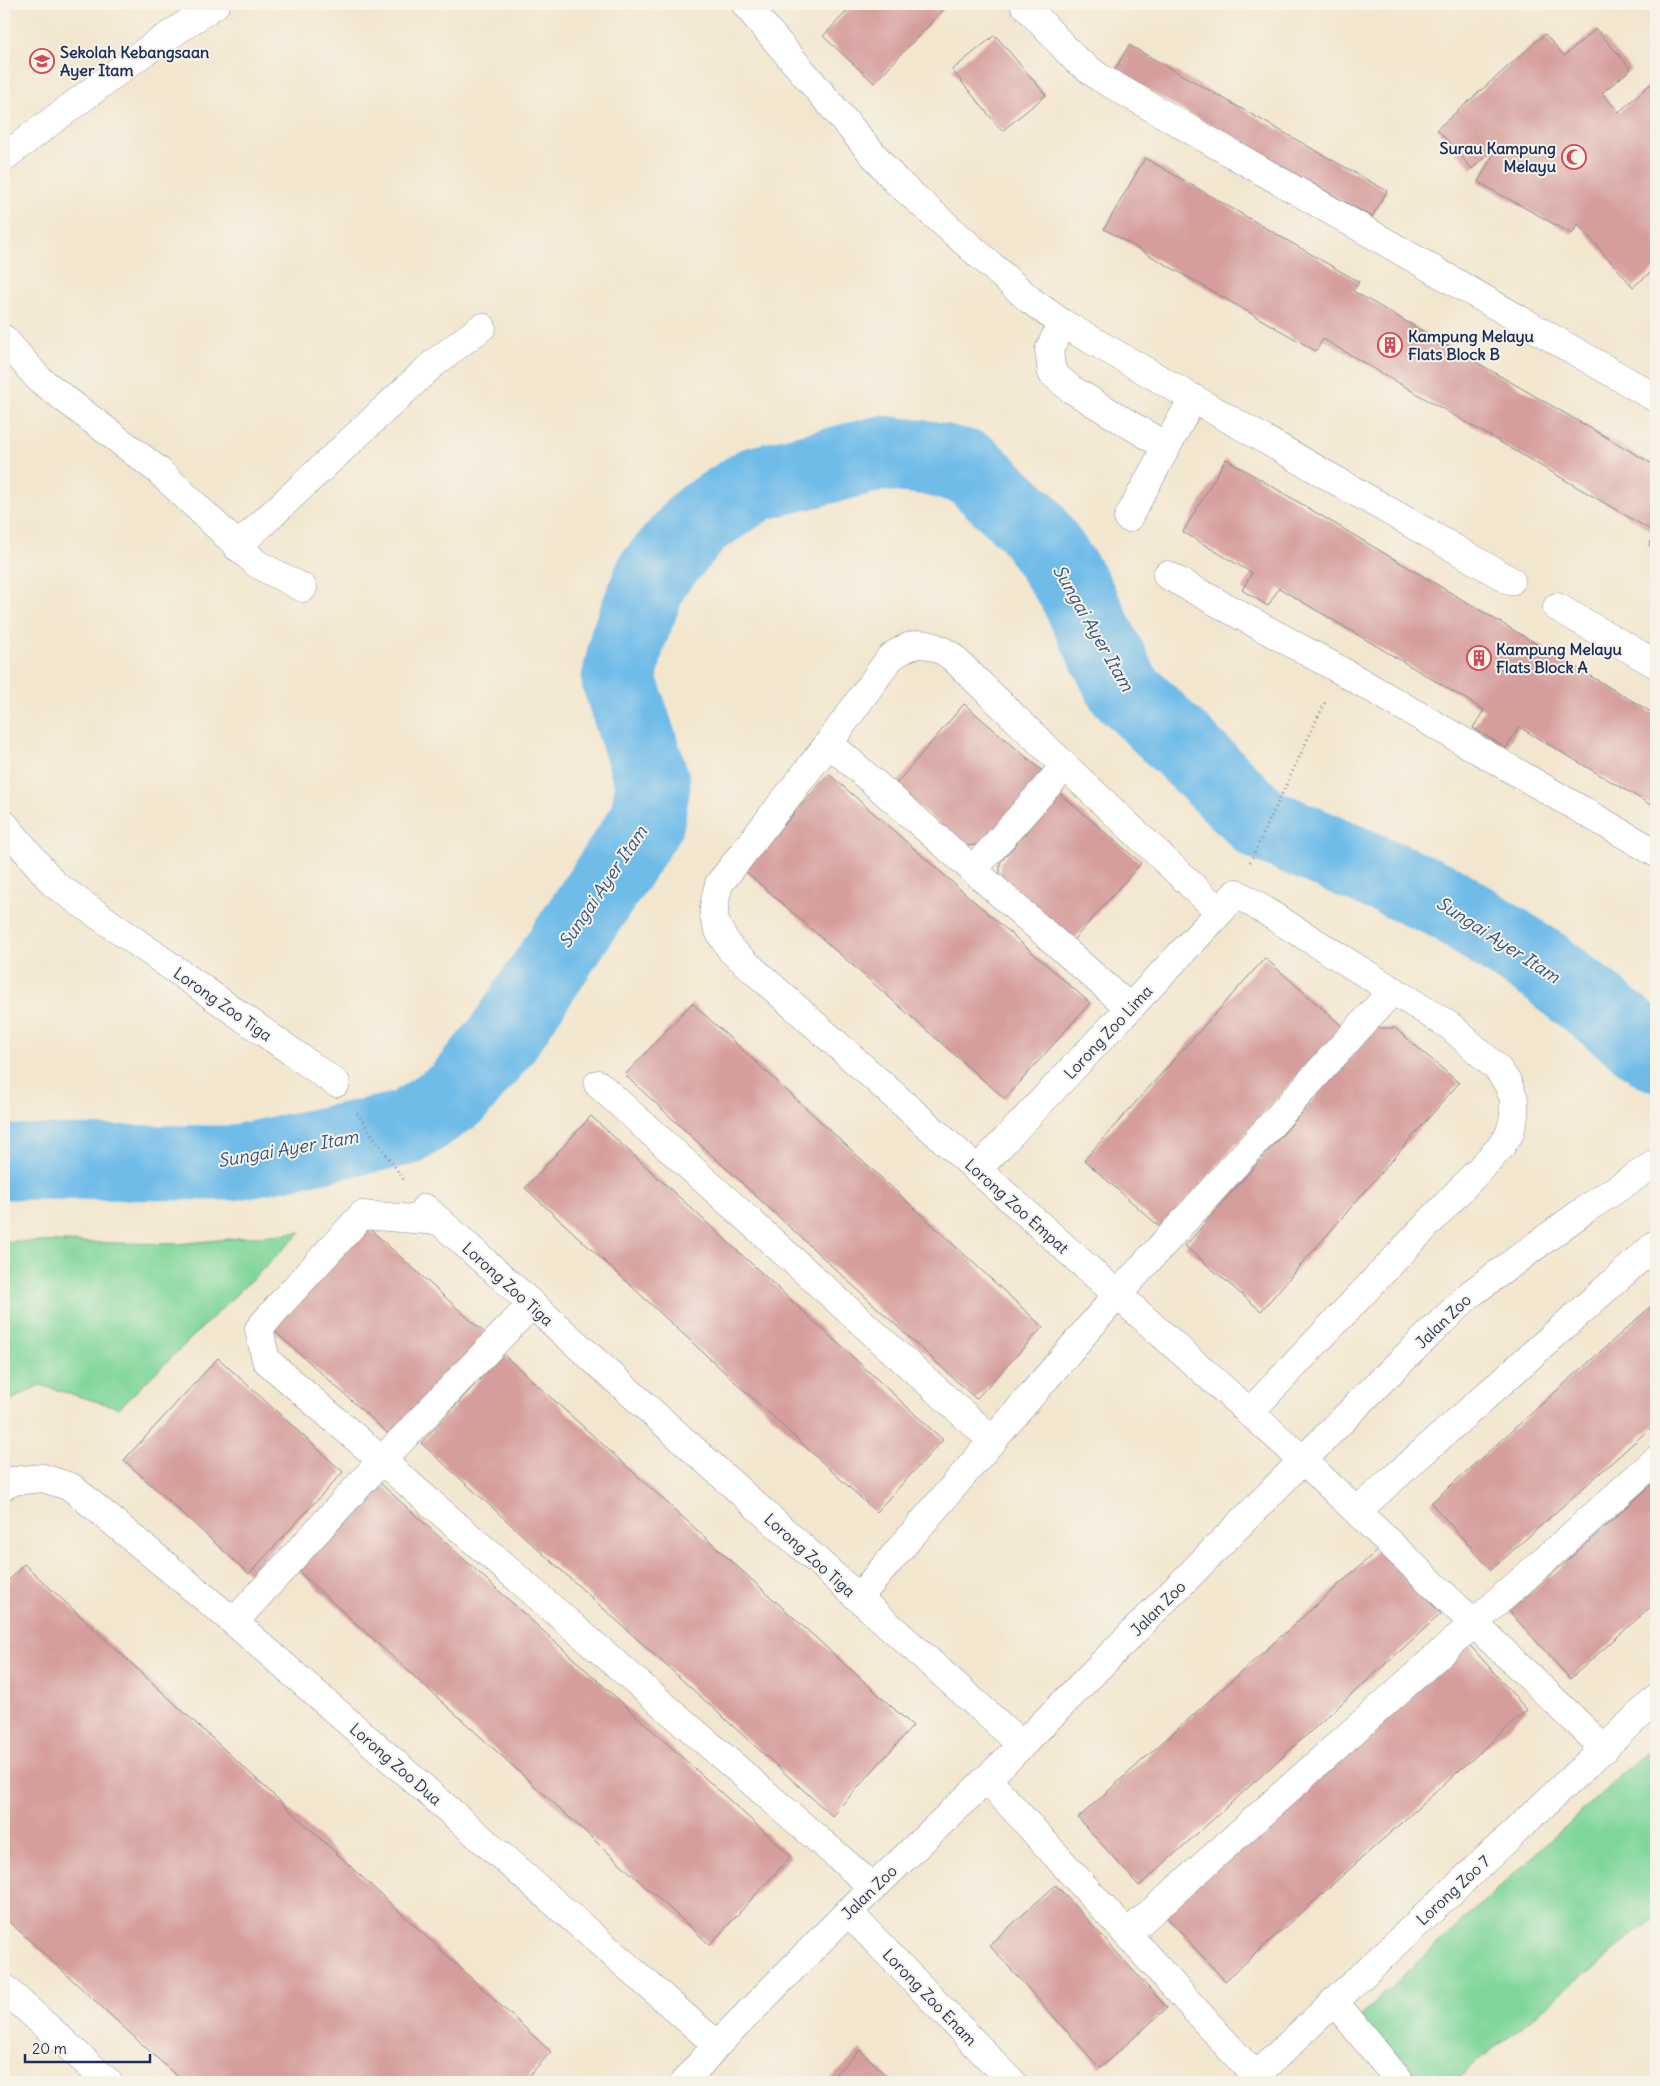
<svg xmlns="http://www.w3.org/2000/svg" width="1660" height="2086" viewBox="0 0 1660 2086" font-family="Delius,sans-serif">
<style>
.green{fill:#7ed69a;stroke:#4c827c}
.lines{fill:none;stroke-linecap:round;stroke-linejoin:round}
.river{stroke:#70bce9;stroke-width:75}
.building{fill:#d59e9c}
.minor-casing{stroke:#878a96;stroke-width:29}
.major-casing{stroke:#878a96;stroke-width:29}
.path{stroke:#878a96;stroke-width:3;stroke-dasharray:1 4;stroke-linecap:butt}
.minor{stroke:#fff;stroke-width:28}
.major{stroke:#fff;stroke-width:28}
.labels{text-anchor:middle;stroke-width:4;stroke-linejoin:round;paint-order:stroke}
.poi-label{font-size:16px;font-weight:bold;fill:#1b2f5e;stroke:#f7f3e8;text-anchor:start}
.street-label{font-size:16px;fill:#1b2f5e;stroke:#f7f3e8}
.water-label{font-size:18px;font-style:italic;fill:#305281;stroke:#f7f3e8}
</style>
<rect width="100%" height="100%" fill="#f7f3e8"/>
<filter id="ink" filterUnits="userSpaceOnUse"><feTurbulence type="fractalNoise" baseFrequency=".02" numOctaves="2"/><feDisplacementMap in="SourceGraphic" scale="10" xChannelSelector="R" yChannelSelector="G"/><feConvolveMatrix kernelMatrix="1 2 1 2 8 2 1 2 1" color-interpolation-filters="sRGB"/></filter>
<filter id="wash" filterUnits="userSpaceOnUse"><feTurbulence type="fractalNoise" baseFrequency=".0096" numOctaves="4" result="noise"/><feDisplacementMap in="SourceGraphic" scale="20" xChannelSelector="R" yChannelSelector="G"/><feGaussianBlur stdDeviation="1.12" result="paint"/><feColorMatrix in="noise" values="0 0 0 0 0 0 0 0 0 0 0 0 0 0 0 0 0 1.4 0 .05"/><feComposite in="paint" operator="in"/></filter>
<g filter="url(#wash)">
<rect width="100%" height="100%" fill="#f3e6ce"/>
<!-- green -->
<g class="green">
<polygon points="301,1232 119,1408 40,1385 4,1404 4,1241 178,1244"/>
<polygon points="1656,1743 1656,1917 1452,2082 1417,2082 1360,2016"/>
</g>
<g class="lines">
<!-- river -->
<polyline class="river" points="4,1162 231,1163 407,1128 458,1093 501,1041 647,821 653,784 619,680 627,641 653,574 700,520 755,484 882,453 928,458 970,468 1030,524 1074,589 1123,688 1261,823 1445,902 1545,967 1656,1054"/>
</g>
<g id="blocks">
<!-- building -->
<g class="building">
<polygon points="854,4 938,4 944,9 874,83 823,36"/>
<polygon points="1596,29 1631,69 1602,93 1619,112 1656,79 1656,268 1633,287 1578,224 1572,234 1478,182 1498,145 1472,169 1437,129 1545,34 1564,56"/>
<polygon points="995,35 1046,95 1002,131 952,70"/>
<polygon points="1129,45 1387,191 1372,217 1114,71"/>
<polygon points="1145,158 1359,282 1353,291 1656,466 1656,533 1323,339 1316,351 1104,229"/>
<polygon points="1226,459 1656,715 1656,808 1519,727 1506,748 1473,728 1484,710 1279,588 1268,606 1242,590 1252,573 1183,532"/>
<polygon points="1656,533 1656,550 1649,545"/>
<polygon points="964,704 1046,774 986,844 965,846 895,785"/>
<polygon points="829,774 1090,1003 1005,1099 744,870"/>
<polygon points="1059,793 1141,863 1070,944 1000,884 1000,863"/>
<polygon points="1265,958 1342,1026 1161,1228 1084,1160"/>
<polygon points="692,1003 1043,1327 976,1399 625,1075"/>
<polygon points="1376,1028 1395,1028 1459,1083 1261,1311 1185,1246"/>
<polygon points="591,1116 943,1440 876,1512 525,1188"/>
<polygon points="362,1222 488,1336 394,1439 268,1325"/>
<polygon points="1656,1302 1656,1423 1491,1570 1431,1503"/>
<polygon points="503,1354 913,1726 832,1816 421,1443"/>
<polygon points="218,1358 343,1472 249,1574 124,1460"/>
<polygon points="1656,1481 1656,1602 1570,1679 1510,1612"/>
<polygon points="380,1483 791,1856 710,1945 299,1572"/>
<polygon points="1381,1547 1441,1614 1139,1886 1078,1818"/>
<polygon points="24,1564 551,2052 523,2082 183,2082 4,1917 4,1586"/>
<polygon points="1467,1642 1527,1710 1225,1981 1164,1914"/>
<polygon points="1056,1885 1167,2008 1100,2068 989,1945"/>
<polygon points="860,2050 893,2082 827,2082"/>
</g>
</g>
</g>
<g filter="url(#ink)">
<use href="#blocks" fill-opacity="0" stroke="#878a96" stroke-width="1"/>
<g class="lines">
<defs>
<g id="minor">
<polyline points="745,4 895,180 1030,300 1062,323 1511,581"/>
<polyline points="1024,4 1076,60 1099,77 1656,398"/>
<polyline points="4,157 140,55 216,4"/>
<polyline points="1062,323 1049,350 1052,373 1071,389 1165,446"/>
<polyline points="4,339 39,379 159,471 257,564 303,588"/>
<polyline points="1128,518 1193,398"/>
<polyline points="237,547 433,364 482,327"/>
<polyline points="1167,575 1340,670 1656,853"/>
<polyline points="1557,607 1656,664"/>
<polyline points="829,743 1130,1008"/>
<polyline points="4,824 54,884 336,1083"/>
<polyline points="973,870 1065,766"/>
<path d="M1220 912 1065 766 951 656C927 640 913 640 890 658L829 743 719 884C710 918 712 921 731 950L1304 1461 1605 1749"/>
<polyline points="598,1084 993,1441"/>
<polyline points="977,1170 1220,912 1236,893 1450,1026 1497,1068 1507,1082 1514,1099 1514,1116 1510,1133 1500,1148 1249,1413"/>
<polyline points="425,1208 1022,1745"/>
<polyline points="439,1221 362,1215 283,1301 259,1329 266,1360 873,1887"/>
<polyline points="4,1486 13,1481 43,1478 71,1487 234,1622 717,2045"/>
<polyline points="1357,1511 1656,1244"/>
<polyline points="858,1598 1117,1295 1393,990"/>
<polyline points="234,1622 382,1460 531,1305"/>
<polyline points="987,1779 1255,2076"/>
<polyline points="848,1912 1012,2082"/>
<polyline points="1127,1934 1656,1460"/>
<polyline points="4,1988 108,2082"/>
<polyline points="1334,2001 1400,2082"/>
<polyline points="1249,2082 1656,1699"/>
</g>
<polyline id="major" points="684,2082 717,2045 848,1912 1022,1745 1380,1382 1469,1295 1586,1209 1656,1163"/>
</defs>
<!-- minor casing -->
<use href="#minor" class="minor-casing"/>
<!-- major casing -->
<use href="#major" class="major-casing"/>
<!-- path -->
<g class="path">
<polyline points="1250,862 1325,702"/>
<polyline points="357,1113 404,1180"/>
</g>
<!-- minor -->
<use href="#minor" class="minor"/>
<!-- major -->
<use href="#major" class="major"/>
</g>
</g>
<!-- icons -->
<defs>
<symbol id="school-ring" viewBox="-11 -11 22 22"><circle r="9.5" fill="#f7f3e8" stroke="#d1495b" stroke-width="1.5"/><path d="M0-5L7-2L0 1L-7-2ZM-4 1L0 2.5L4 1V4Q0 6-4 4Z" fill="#d1495b"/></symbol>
<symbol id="mosque-ring" viewBox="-11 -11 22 22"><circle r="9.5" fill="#f7f3e8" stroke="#d1495b" stroke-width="1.5"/><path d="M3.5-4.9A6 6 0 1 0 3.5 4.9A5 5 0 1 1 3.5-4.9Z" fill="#d1495b"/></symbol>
<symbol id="building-ring" viewBox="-11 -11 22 22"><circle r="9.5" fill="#f7f3e8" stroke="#d1495b" stroke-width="1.5"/><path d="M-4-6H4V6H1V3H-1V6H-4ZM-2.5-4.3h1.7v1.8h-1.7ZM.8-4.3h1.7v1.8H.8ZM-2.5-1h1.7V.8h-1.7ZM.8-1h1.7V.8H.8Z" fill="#d1495b"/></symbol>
</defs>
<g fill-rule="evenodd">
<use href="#school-ring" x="28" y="47" width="28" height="28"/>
<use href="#mosque-ring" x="1560" y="143" width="28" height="28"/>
<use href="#building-ring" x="1376" y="331" width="28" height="28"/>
<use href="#building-ring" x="1465" y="644" width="28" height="28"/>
</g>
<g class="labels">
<!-- poi labels -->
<g class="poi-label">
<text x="60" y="58">Sekolah Kebangsaan<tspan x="60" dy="18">Ayer Itam</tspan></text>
<text x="1556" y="154" text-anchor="end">Surau Kampung<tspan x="1556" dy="18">Melayu</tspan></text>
<text x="1408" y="342">Kampung Melayu<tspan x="1408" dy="18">Flats Block B</tspan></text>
<text x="1496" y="655">Kampung Melayu<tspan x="1496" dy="18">Flats Block A</tspan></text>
</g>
<!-- street labels -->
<g class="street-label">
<text transform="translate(223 1004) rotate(35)" y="6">Lorong Zoo Tiga</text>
<text transform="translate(1108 1032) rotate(-47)" y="6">Lorong Zoo Lima</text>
<text transform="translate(1017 1206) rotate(42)" y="6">Lorong Zoo Empat</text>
<text transform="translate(508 1284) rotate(42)" y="6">Lorong Zoo Tiga</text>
<text transform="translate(1443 1321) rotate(-44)" y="6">Jalan Zoo</text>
<text transform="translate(810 1555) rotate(42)" y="6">Lorong Zoo Tiga</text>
<text transform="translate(1158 1608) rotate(-45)" y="6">Jalan Zoo</text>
<text transform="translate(396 1764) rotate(41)" y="6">Lorong Zoo Dua</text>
<text transform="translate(1453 1890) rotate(-43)" y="6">Lorong Zoo 7</text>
<text transform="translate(869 1892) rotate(-44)" y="6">Jalan Zoo</text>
<text transform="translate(930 1997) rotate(46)" y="6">Lorong Zoo Enam</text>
</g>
<!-- water labels -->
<g class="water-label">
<text transform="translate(1093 628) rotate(60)" y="6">Sungai Ayer Itam</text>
<text transform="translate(603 887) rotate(-56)" y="6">Sungai Ayer Itam</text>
<text transform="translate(1498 940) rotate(33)" y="6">Sungai Ayer Itam</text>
<text transform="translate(288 1149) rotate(-10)" y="6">Sungai Ayer Itam</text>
</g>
</g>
<!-- margin -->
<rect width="1660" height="2086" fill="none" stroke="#f7f3e8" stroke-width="20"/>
<!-- scale -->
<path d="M25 2054v8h125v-8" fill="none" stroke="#1b2f5e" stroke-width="2.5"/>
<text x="32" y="2054" font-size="15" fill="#1b2f5e" stroke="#f7f3e8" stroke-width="4" paint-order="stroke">20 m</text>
</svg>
